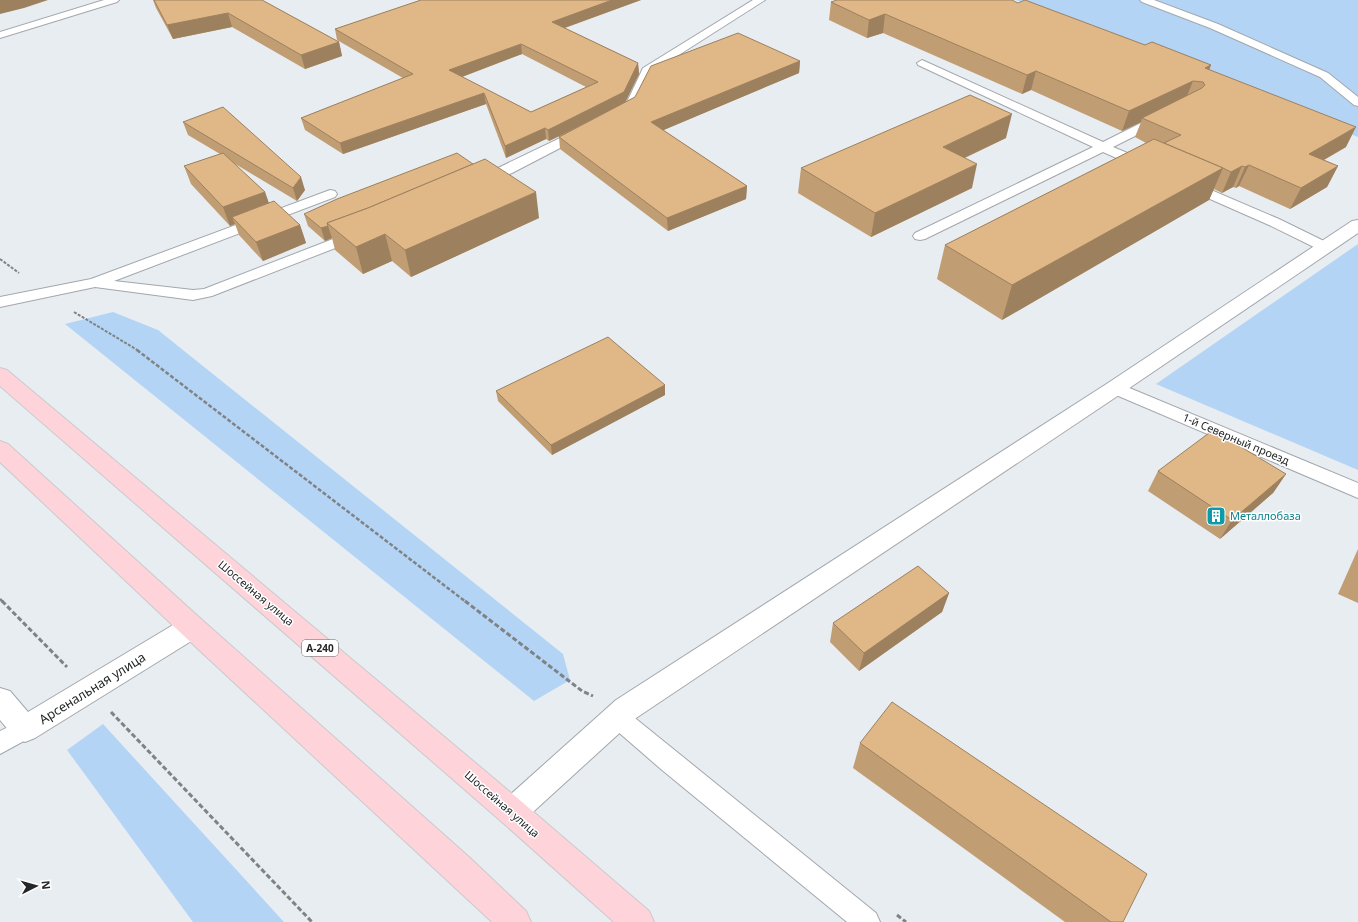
<svg xmlns="http://www.w3.org/2000/svg" width="1358" height="922" viewBox="0 0 1358 922" font-family="'Noto Sans',sans-serif">
<style>
.green{fill:#b4d4f5}
.lines{fill:none;stroke-linecap:round;stroke-linejoin:round}
.lane-casing{stroke:#a3a7ac;stroke-width:2}
.street-casing{stroke:#a3a7ac;stroke-width:2}
.primary-casing{stroke:#cacbcb;stroke-width:2}
.path-far2{stroke:#7f8386;stroke-width:2;stroke-dasharray:3 1.5;stroke-linecap:butt}
.path-far1{stroke:#7f8386;stroke-width:2.5;stroke-dasharray:4 2;stroke-linecap:butt}
.path{stroke:#7f8386;stroke-width:3;stroke-dasharray:5 2.5;stroke-linecap:butt}
.lane{fill:#fff;fill-rule:evenodd}
.street{fill:#fff;fill-rule:evenodd}
.primary{fill:#fed3da;fill-rule:evenodd}
.wall{fill:#c19d73;fill-rule:evenodd}
.shaded-wall{fill:#9d805e}
.building{fill:#e0b786;stroke:#9d805e;fill-rule:evenodd}
.labels{text-anchor:middle;stroke-width:3;stroke-linejoin:round;paint-order:stroke}
.shield{fill:#fff;stroke:#666768;stroke-width:1}
.shield-label{font-size:10px;font-weight:bold;fill:#242627}
.street-label{font-size:11px;fill:#242627;stroke:#fff}
.culture-label{font-size:11px;fill:#0d838f;stroke:#fff;text-anchor:start}
.near-street-label{font-size:13px;fill:#242627;stroke:#fff}
</style>
<rect width="100%" height="100%" fill="#e8edf2"/>
<!-- green -->
<g class="green">
<polygon points="1016,0 1358,0 1358,137"/>
<polygon points="1358,244 1358,470 1156,384"/>
<polygon points="113,312 158,330 563,654 570,680 534,701 65,324"/>
<polygon points="103,724 284,922 193,922 67,750"/>
</g>
<g class="lines">
<defs>
<g id="lane">
<polygon points="104,0 119,0 117,2 0,38 0,32"/>
<polygon points="753,0 765,0 652,72 635,108 622,116 614,116 612,113 626,104 643,68"/>
<polygon points="1140,0 1154,0 1218,24 1328,73 1358,97 1358,106 1354,105 1320,77 1210,28 1142,2"/>
<polygon points="922,60 1103,142 1155,116 1163,116 1165,119 1163,122 1113,147 1149,162 1150,165 1149,168 1139,168 1103,152 925,239 920,240 915,239 913,236 915,233 1093,147 918,65 917,63"/>
<polygon points="581,128 585,129 587,132 585,135 512,173 482,185 477,184 475,181 477,178"/>
<polygon points="1190,181 1279,219 1330,244 1332,247 1330,250 1325,251 1320,250 1269,225 1185,188 1183,185 1185,182"/>
<polygon points="330,190 335,191 337,194 335,197 114,281 193,290 204,289 351,232 356,231 361,232 363,235 361,238 212,296 193,300 95,287 0,307 0,297 91,279"/>
<polygon points="1115,382 1358,483 1358,498 1109,392 1107,388 1109,384"/>
<polygon points="617,707 625,710 876,913 880,922 847,922 662,770 609,724 606,717 609,710"/>
<polygon points="25,719 33,722 36,729 33,736 0,754 0,731"/>
</g>
<g id="street">
<polygon points="1358,220 1358,233 1122,393 636,718 522,822 512,826 502,822 497,812 502,802 616,700 1108,383 1352,221"/>
<polygon points="192,616 201,619 205,627 201,635 35,738 25,742 15,738 0,720 0,688 10,691 28,712 183,619"/>
</g>
<g id="primary">
<polygon points="0,368 7,370 522,802 649,911 654,922 614,922 502,822 0,386"/>
<polygon points="0,441 8,444 201,619 469,857 526,911 531,922 492,922 183,635 0,462"/>
</g>
</defs>
<!-- lane casing -->
<use href="#lane" class="lane-casing"/>
<!-- street casing -->
<use href="#street" class="street-casing"/>
<!-- primary casing -->
<use href="#primary" class="primary-casing"/>
<!-- path-far2 -->
<g class="path-far2">
<polyline points="0,259 19,273"/>
<polyline points="74,312 139,351"/>
</g>
<!-- path-far1 -->
<g class="path-far1">
<polyline points="137,350 466,602"/>
<polyline points="0,599 3,602"/>
</g>
<!-- path -->
<g class="path">
<polyline points="2,601 67,667"/>
<polyline points="465,601 582,691 593,696"/>
<polyline points="111,712 312,922"/>
<polyline points="897,915 906,922"/>
</g>
<!-- lane -->
<use href="#lane" class="lane"/>
<!-- street -->
<use href="#street" class="street"/>
<!-- primary -->
<use href="#primary" class="primary"/>
</g>
<!-- wall -->
<g class="wall">
<polygon points="153,0 262,0 339,42 342,56 305,69 232,27 173,39 156,8"/>
<path d="M421 0H641L565 28 638 63 639 74 625 102 800 61 799 73 663 130 747 186 746 199 668 231 560 149 559 137 560 136 549 141 546 139 506 158 486 104 343 154 305 130 301 118 403 78 337 40 335 29ZM522 54 586 87 531 112 462 77Z"/>
<polygon points="831,2 1018,3 1145,45 1211,65 1209,69 1346,147 1324,160 1338,166 1327,187 1290,209 1239,186 1236,188 1233,187 1222,193 1214,189 1209,200 1002,320 937,279 945,245 1146,143 1135,137 1141,122 1122,131 1031,90 1022,94 883,33 867,38 829,20"/>
<polygon points="183,122 305,190 297,201 232,162 265,192 269,203 300,225 306,243 263,261 239,235 235,224 230,226 191,184 184,166 220,154 188,135"/>
<polygon points="1006,138 965,158 972,188 871,237 798,193 801,168"/>
<polygon points="304,214 539,218 411,277 392,261 363,274 335,250 332,238 325,241 308,226"/>
<polygon points="665,385 665,395 552,455 498,401 496,391"/>
<polygon points="1158,471 1286,474 1273,493 1220,539 1148,491"/>
<polygon points="1358,549 1358,603 1338,594"/>
<polygon points="949,593 942,612 859,671 830,642 833,623"/>
<polygon points="860,743 1123,922 1065,922 853,768"/>
</g>
<!-- shaded-wall -->
<g class="shaded-wall">
<polygon points="0,0 48,0 24,8 0,14"/>
<polygon points="612,0 641,0 553,32 552,22"/>
<polygon points="228,13 232,27 173,39 167,25"/>
<polygon points="885,14 883,33 867,38 869,20"/>
<polygon points="339,42 342,56 305,69 301,55"/>
<polygon points="521,44 522,54 451,81 449,70"/>
<polygon points="800,61 799,73 652,135 651,122"/>
<polygon points="638,63 639,74 625,103 549,141 548,130"/>
<polygon points="1211,65 1204,83 1205,68"/>
<polygon points="1036,71 1031,90 1022,94 1027,75"/>
<polygon points="1193,81 1185,101 1142,118 1141,122 1122,131 1129,111"/>
<polygon points="484,93 486,104 343,154 340,143"/>
<polygon points="1012,114 1006,138 938,170 943,147"/>
<polygon points="1356,127 1346,147 1299,174 1309,154"/>
<polygon points="545,128 546,139 506,158 505,146"/>
<polygon points="977,164 972,188 871,237 875,213"/>
<polygon points="1249,165 1239,186 1236,188 1245,167"/>
<polygon points="1242,166 1233,187 1222,193 1231,172"/>
<polygon points="1338,166 1327,187 1290,209 1301,188"/>
<polygon points="1223,168 1209,200 1002,320 1012,285"/>
<polygon points="301,177 305,190 297,201 293,188"/>
<polygon points="747,186 746,199 668,231 667,218"/>
<polygon points="265,192 271,210 232,217 235,224 230,226 223,207"/>
<polygon points="536,192 539,218 411,277 405,250"/>
<polygon points="300,225 306,243 263,261 256,242"/>
<polygon points="328,226 332,238 325,241 321,228"/>
<polygon points="385,234 392,261 363,274 356,247"/>
<polygon points="665,385 665,395 552,455 551,445"/>
<polygon points="1286,474 1273,493 1220,539 1232,520"/>
<polygon points="949,593 942,612 859,671 864,653"/>
</g>
<!-- building -->
<g class="building">
<polygon points="154,0 262,0 339,42 301,55 228,13 167,25"/>
<path d="M421 0H612L552 22 638 63 624 92 548 130 545 128 505 146 484 93 340 143 301 118 413 74 335 29ZM521 44 598 82 531 112 449 70Z"/>
<polygon points="837,0 1012,0 1018,3 1025,0 1145,45 1152,42 1211,65 1205,68 1356,127 1309,154 1338,166 1301,188 1249,165 1245,167 1242,166 1231,172 1223,168 1164,143 1181,135 1142,118 1202,88 1205,85 1203,82 1193,81 1129,111 1036,71 1027,75 885,14 869,20 831,2"/>
<polygon points="738,33 800,61 651,122 747,186 667,218 559,137 635,97 651,66"/>
<polygon points="970,95 1012,114 943,147 977,164 875,213 801,168"/>
<polygon points="223,107 301,177 293,188 183,122"/>
<polygon points="1154,139 1223,168 1012,285 945,245"/>
<polygon points="223,153 265,192 223,207 184,166"/>
<polygon points="457,153 473,164 368,208 327,223 328,226 321,228 304,214 337,199"/>
<polygon points="485,159 536,192 405,250 385,234 356,247 327,223 368,208"/>
<polygon points="274,201 300,225 256,242 232,217"/>
<polygon points="608,337 665,385 551,445 496,391"/>
<polygon points="1213,430 1286,474 1232,520 1158,471"/>
<polygon points="918,566 949,593 864,653 833,623"/>
<polygon points="892,702 1147,874 1123,922 1111,922 860,743"/>
</g>
<!-- icons -->
<defs>
<symbol id="building-square" viewBox="-11 -11 22 22"><rect x="-9" y="-9" width="18" height="18" rx="4" fill="#0f9aa8" stroke="#fff"/><path d="M-4-6H4V6H1V3H-1V6H-4ZM-2.5-4.3h1.7v1.8h-1.7ZM.8-4.3h1.7v1.8H.8ZM-2.5-1h1.7V.8h-1.7ZM.8-1h1.7V.8H.8Z" fill="#fff"/></symbol>
</defs>
<g fill-rule="evenodd">
<use href="#building-square" x="1205" y="505" width="22" height="22"/>
</g>
<g class="labels">
<!-- shield labels -->
<rect class="shield" x="302" y="640" width="36" height="16" rx="3"/>
<g class="shield-label">
<text x="320" y="652">А-240</text>
</g>
<!-- street labels -->
<g class="street-label">
<text transform="translate(1236 439) rotate(23)" y="4">1-й Северный проезд</text>
<text transform="translate(256 593) rotate(40)" y="4">Шоссейная улица</text>
<text transform="translate(502 804) rotate(41)" y="4">Шоссейная улица</text>
</g>
<!-- culture labels -->
<g class="culture-label">
<text x="1230" y="520">Металлобаза</text>
</g>
<!-- near-street labels -->
<g class="near-street-label">
<text transform="translate(92 688) rotate(-32)" y="5">Арсенальная улица</text>
</g>
</g>
<!-- north arrow -->
<g transform="translate(36 886) rotate(84)" stroke="#ffffff" stroke-width="3" paint-order="stroke">
<path d="M0-3L7 15L0 10L-7 15Z" fill="#242627"/>
<text y="-6" font-size="11" font-weight="bold" text-anchor="middle" fill="#242627">N</text>
</g>
</svg>
